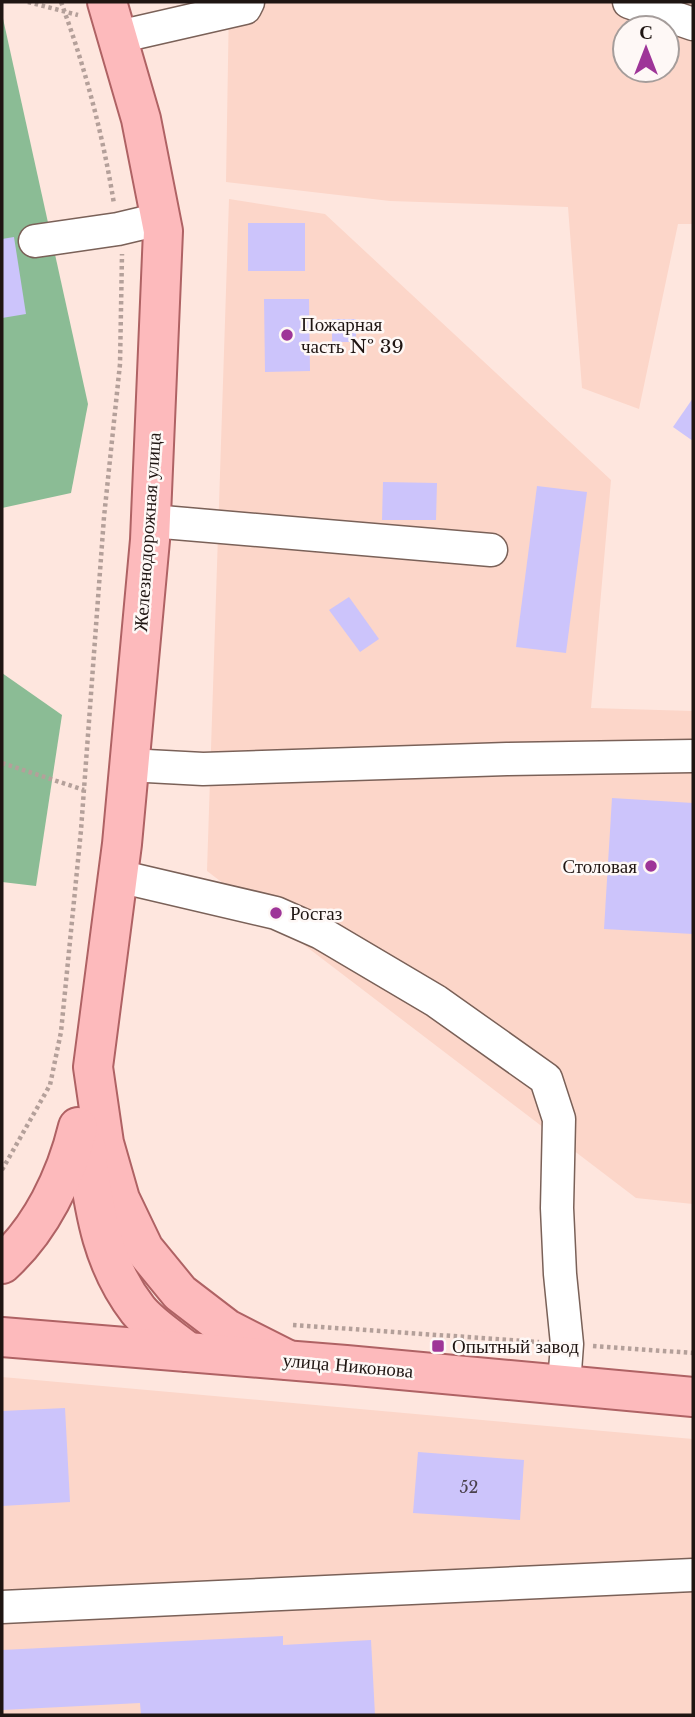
<svg xmlns="http://www.w3.org/2000/svg" width="695" height="1717" viewBox="0 0 695 1717" font-family="'Libre Baskerville',serif">
<style>
.built{fill:#fcd6c9;fill-rule:evenodd}
.forest{fill:#8bbc95}
.building{fill:#ccc4fb}
.lines{fill:none;stroke-linecap:round;stroke-linejoin:round}
.minor-casing{stroke:#7a6158;stroke-width:35}
.major-casing{stroke:#af6264;stroke-width:42}
.path{stroke:#b4a09a;stroke-width:4.5;stroke-dasharray:3.5 3.5;stroke-linecap:butt}
.minor{stroke:#fff;stroke-width:32}
.major{stroke:#fdbabc;stroke-width:38}
.poi-dot{fill:#9e3598;stroke:#fef8f6;stroke-width:2.5}
.labels{text-anchor:middle;stroke-width:5;stroke-linejoin:round;paint-order:stroke}
.number-label{font-size:16px;fill:#4a414c}
.poi-label{font-size:19px;fill:#1f1512;stroke:#fef8f6;text-anchor:start}
.street-label{font-size:19px;fill:#1f1512;stroke:#fef8f6}
</style>
<rect width="100%" height="100%" fill="#fee6de"/>
<!-- built -->
<g class="built">
<path d="M229 2H693V224H678L639 409 582 388 568 207 390 201 226 182ZM625 28H667V70H625Z"/>
<polygon points="229,199 325,214 611,480 591,708 693,711 693,1204 636,1198 207,871"/>
<polygon points="2,1377 693,1439 693,1715 2,1715"/>
</g>
<!-- forest -->
<g class="forest">
<polygon points="2,14 88,404 71,493 2,508"/>
<polygon points="2,673 62,715 36,886 2,882"/>
</g>
<!-- building -->
<g class="building">
<rect x="248" y="223" width="57" height="48"/>
<polygon points="14,237 26,314 2,318 2,239"/>
<polygon points="264,299 309,299 310,371 265,372"/>
<rect x="332" y="319" width="24" height="23"/>
<polygon points="693,398 693,441 673,427"/>
<polygon points="383,482 437,483 436,520 382,520"/>
<polygon points="537,486 587,492 566,653 516,647"/>
<polygon points="349,597 379,639 360,652 329,610"/>
<polygon points="612,798 693,803 693,934 604,929"/>
<polygon points="65,1408 70,1502 2,1506 2,1411"/>
<polygon points="418,1452 524,1460 520,1520 413,1513"/>
<polygon points="283,1636 283,1645 371,1640 375,1715 141,1715 140,1703 2,1710 2,1650"/>
</g>
<g class="lines">
<defs>
<g id="minor">
<polyline points="629,2 693,24"/>
<polyline points="118,37 245,8 248,2"/>
<polyline points="35,241 118,229 160,219"/>
<polyline points="151,521 491,550"/>
<polyline points="128,765 203,769 507,759 693,756"/>
<polyline points="118,876 276,913 321,933 436,1001 546,1079 559,1119 557,1208 560,1274 567,1344 564,1385"/>
<polyline points="2,1607 693,1575"/>
</g>
<g id="major">
<polyline points="107,2 141,119 163,231 150,540 122,844 93,1067 104,1143 120,1199 144,1249 180,1293 227,1329 288,1360"/>
<path d="M87 1150V1159C95 1214 103 1265 138 1310 151 1326 172 1339 188 1352"/>
<path d="M2 1264C41 1229 66 1177 78 1127"/>
<polyline points="2,1337 346,1365 693,1397"/>
</g>
</defs>
<!-- minor casing -->
<use href="#minor" class="minor-casing"/>
<!-- major casing -->
<use href="#major" class="major-casing"/>
<!-- path -->
<g class="path">
<polyline points="28,2 78,15"/>
<path d="M61 2C85 67 103 135 114 204"/>
<polyline points="2,763 84,790"/>
<polyline points="2,1170 50,1085 61,1032 81,830 104,517 120,364 122,254"/>
<polyline points="293,1325 539,1342"/>
<polyline points="593,1346 693,1353"/>
</g>
<!-- minor -->
<use href="#minor" class="minor"/>
<!-- major -->
<use href="#major" class="major"/>
</g>
<!-- markers -->
<g class="poi-dot">
<circle cx="287" cy="335" r="7"/>
<circle cx="651" cy="866" r="7"/>
<circle cx="276" cy="913" r="7"/>
<rect x="431" y="1339" width="14" height="14" rx="3.5"/>
</g>
<g class="labels">
<!-- number labels -->
<g class="number-label">
<text x="469" y="1493">52</text>
</g>
<!-- poi labels -->
<g class="poi-label">
<text x="301" y="331">Пожарная<tspan x="301" dy="22">часть № 39</tspan></text>
<text x="637" y="873" text-anchor="end">Столовая</text>
<text x="290" y="920">Росгаз</text>
<text x="452" y="1353">Опытный завод</text>
</g>
<!-- street labels -->
<g class="street-label">
<text transform="translate(147 532) rotate(-86)" y="7">Железнодорожная улица</text>
<text transform="translate(348 1365) rotate(5)" y="7">улица Никонова</text>
</g>
</g>
<!-- border -->
<rect width="695" height="1717" fill="none" stroke="#1f1512" stroke-width="7"/>
<!-- north arrow -->
<g transform="translate(646 49)"><circle r="33" fill="#fef8f6" stroke="#a59d9b" stroke-width="2"/>
<path d="M0-5L12 26L0 18L-12 26Z" fill="#9e3598"/>
<text y="-10" font-size="19" font-weight="bold" text-anchor="middle" fill="#1f1512">С</text>
</g>
</svg>
